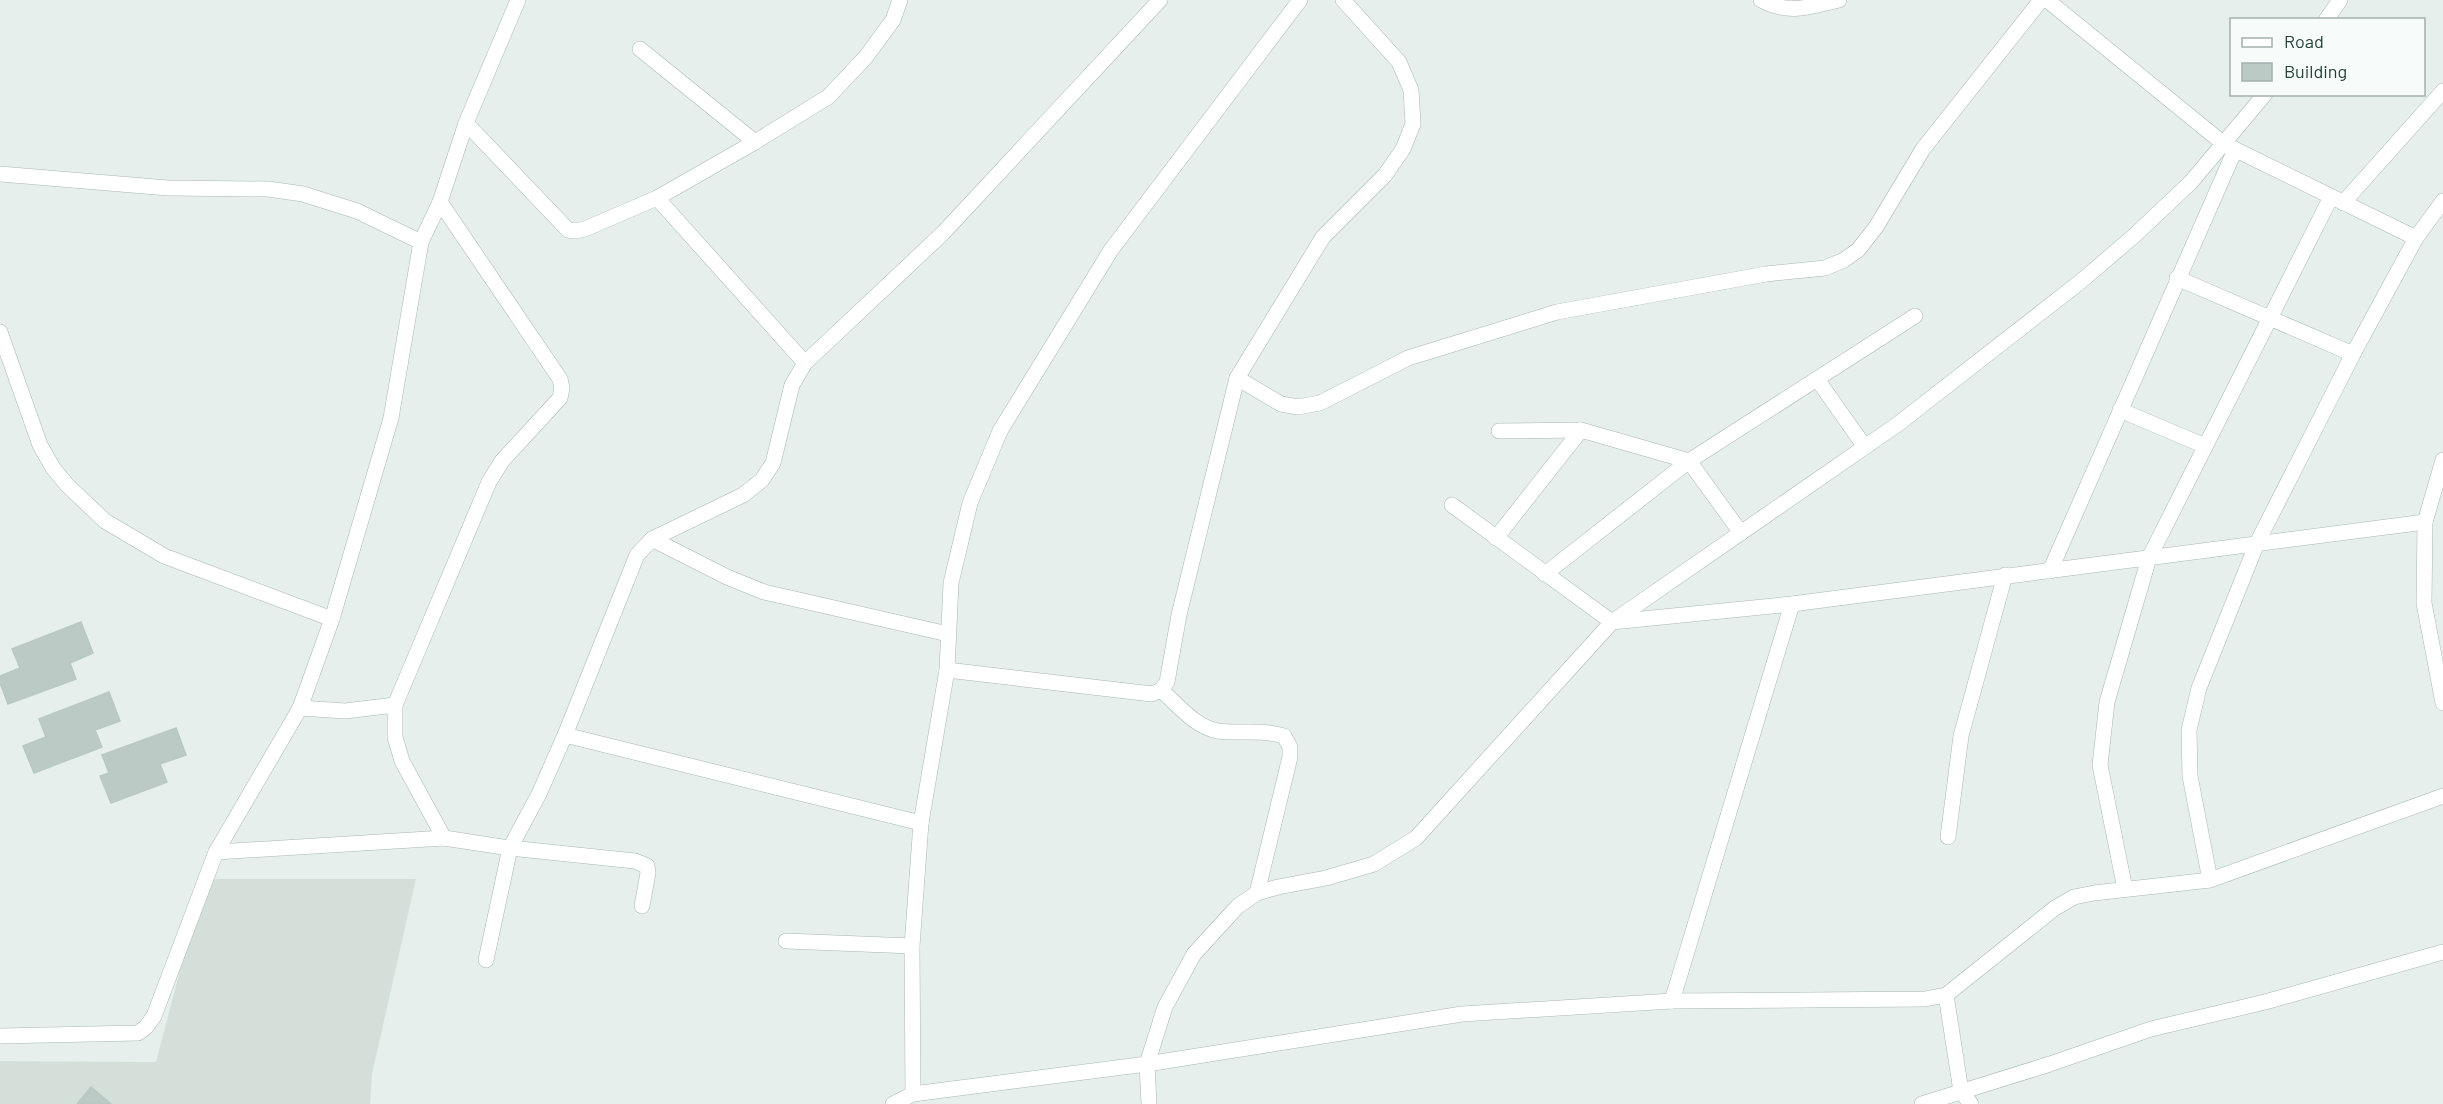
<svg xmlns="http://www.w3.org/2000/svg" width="2443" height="1104" viewBox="0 0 2443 1104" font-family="Barlow,sans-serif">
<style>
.built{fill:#d4dfda}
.building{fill:#bbcac4;stroke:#b8c9c2;stroke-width:1.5}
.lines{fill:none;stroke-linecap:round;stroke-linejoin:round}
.street-casing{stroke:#a8b8b2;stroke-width:16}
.street{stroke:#fff;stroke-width:15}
</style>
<rect width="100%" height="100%" fill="#e6efeb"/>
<!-- built -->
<polygon class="built" points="204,879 416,879 372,1074 370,1104 0,1104 0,1061 156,1062"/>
<!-- building -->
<g class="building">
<polygon points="81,622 93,653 70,663 76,679 8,704 0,683 0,676 20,668 12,649"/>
<polygon points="109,692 120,721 95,730 102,747 34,773 23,746 46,737 39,719"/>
<polygon points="176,728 186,755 160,764 167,782 111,803 100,776 109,773 102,755"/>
<polygon points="91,1087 111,1104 77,1104"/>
</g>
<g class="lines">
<defs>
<g id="street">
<path d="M1761 0C1789 15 1809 7 1839 0"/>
<polyline points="2047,0 2224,144 2416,238"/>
<polyline points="2326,20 2340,0"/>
<polyline points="640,49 755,142"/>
<polyline points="466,123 568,230 574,231 585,229 657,198 755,142 828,97 865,58 893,20 900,0"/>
<polyline points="0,174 168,188 268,189 303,194 357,211 421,242"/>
<polyline points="657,198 805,363"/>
<polyline points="440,202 560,379 562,388 560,398 502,461 489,482 395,705 395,737 402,761 444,838"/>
<polyline points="2343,203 2443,91"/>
<polyline points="2177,278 2353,354"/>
<polyline points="0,332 40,445 53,468 68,486 105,521 164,556 332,619"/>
<polyline points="1237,378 1281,404 1298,407 1320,403 1408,358 1557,312 1766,274 1825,268 1844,260 1858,250 1876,227 1923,149 2041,0"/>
<polyline points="1817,379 1865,447"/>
<polyline points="2120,410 2205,446"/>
<polyline points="1499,431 1581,430 1689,461 1741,533"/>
<polyline points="2443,460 2425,522 2424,603 2443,703"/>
<polyline points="1452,505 1612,622 1898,424 2080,282 2135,235 2191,182 2265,94"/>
<polyline points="1496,538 1581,430"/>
<polyline points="652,539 727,577 764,592 948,634"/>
<polyline points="2050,571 2235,150"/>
<polyline points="1545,574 1689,461 1915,316"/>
<polyline points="947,670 1152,694 1161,690 1167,682 1179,615 1237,378 1323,237 1385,175 1403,149 1413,124 1411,90 1399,62 1343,0"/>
<path d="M1161 690C1178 705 1195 727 1218 731 1240 734 1262 729 1284 736L1290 747V757L1257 893"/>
<polyline points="300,708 345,711 395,705"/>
<polyline points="565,735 921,823"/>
<polyline points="1948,837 1961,736 2005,575"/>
<polyline points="216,852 444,838 510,848 635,861 647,866 648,873 642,906"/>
<polyline points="2210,880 2190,776 2189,730 2199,688 2257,543 2353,354 2416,238 2443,201"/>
<polyline points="2125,889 2100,765 2107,702 2149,558 2331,197"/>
<polyline points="786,941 912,946"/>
<polyline points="486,960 510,848 539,794 565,735 637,555 652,539 743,495 762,480 773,463 792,385 805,363 943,233 1160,0"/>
<polyline points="1946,995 1961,1091 1971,1104"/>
<polyline points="1672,1001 1792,604"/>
<polyline points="0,1036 138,1033 146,1027 154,1016 216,852 300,708 332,619 391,418 421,242 440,202 466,123 518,0"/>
<polyline points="913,1094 912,946 921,823 947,670 951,583 970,503 1000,431 1111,250 1300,0"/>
<polyline points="893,1104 913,1094 1147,1064 1462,1014 1672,1001 1925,999 1946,995 2055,908 2074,897 2094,893 2210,880 2443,796"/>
<polyline points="1149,1104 1147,1064 1165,1007 1194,954 1238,906 1257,893 1278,887 1326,878 1374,864 1416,838 1612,622 1792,604 2425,522"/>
<polyline points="1922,1104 2050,1064 2151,1029 2265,1002 2443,952"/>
</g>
</defs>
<!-- street casing -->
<use href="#street" class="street-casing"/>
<!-- street -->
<use href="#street" class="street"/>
</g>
<!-- legend -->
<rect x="2230" y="18" width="195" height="78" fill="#f7fbf9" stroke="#a3b1ad" stroke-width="1.5"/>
<rect x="2242" y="38" width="30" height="9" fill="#ffffff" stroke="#a3b1ad" stroke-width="1.5"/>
<text x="2284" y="48" font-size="18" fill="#24423a">Road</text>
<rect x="2242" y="63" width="30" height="18" fill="#bbcac4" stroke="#a3b1ad" stroke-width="1.5"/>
<text x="2284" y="78" font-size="18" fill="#24423a">Building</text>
</svg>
